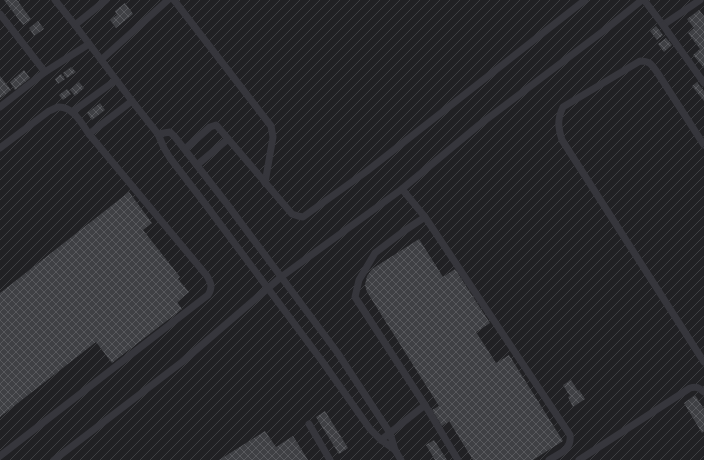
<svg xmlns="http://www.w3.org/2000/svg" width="704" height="460" viewBox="0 0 704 460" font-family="'Alegreya Sans',sans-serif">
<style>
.industrial{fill:url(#industrial-furrows)}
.building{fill:url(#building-cross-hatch)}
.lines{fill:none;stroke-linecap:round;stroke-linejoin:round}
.lane{stroke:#36363c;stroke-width:7}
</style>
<defs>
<pattern id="industrial-furrows" width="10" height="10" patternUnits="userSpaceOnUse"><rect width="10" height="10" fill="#212124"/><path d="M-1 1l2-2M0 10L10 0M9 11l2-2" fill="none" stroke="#3e3f42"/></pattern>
<pattern id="building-cross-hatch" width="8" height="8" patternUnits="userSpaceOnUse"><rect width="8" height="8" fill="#3f4044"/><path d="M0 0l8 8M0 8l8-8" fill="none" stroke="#58595d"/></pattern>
</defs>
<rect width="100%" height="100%" fill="#151517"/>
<!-- industrial -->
<rect class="industrial" x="0" y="0" width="704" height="460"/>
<!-- building -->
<g class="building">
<polygon points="4,0 17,0 31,19 23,25"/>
<polygon points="125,3 133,14 116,28 110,20 117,15 115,11"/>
<polygon points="699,10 704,16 704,68 693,55 700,49 688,33 694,28 687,19"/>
<polygon points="38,21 44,29 34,36 29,28"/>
<polygon points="656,26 663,35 657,40 650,31"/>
<polygon points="666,38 672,45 664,52 658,44"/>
<polygon points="71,67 76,72 67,78 63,73"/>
<polygon points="24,70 30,78 15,90 10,82"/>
<polygon points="61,74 65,79 58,84 55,79"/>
<polygon points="0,76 11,90 0,98"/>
<polygon points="79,82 84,88 75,96 70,90"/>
<polygon points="697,82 704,91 704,101 692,86"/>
<polygon points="67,89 71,94 63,100 59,95"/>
<polygon points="100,103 105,110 92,120 87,113"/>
<polygon points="129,192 152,223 143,230 180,277 178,279 189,292 177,302 182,309 112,363 96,342 0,417 0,293"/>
<polygon points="419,239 443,277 455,269 490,323 476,332 496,363 509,355 563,441 533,460 473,460 449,421 442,426 432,410 439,406 367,292 365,285 367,276 372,269"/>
<polygon points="571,380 578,391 579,390 585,399 573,407 568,397 570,396 563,385"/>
<polygon points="695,395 704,409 704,431 702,433 684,403"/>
<polygon points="325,411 348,448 339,454 316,417"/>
<polygon points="265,431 276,447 293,436 308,460 219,460"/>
<polygon points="434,440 447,460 435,460 426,445"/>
</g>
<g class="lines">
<!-- lane -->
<g class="lane">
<polyline points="55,0 75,25 132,101 158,134 164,148 170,158 206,205 322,361 370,429 381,440 395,450"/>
<polyline points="174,0 271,126 273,137 265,183"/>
<polyline points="644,0 663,25 700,0"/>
<polyline points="0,14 45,72"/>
<polyline points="75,25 106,0"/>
<polyline points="663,25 704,83"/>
<polyline points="101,60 168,0"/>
<polyline points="0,107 45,72 89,44"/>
<polyline points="72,112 116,80"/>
<polyline points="89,134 132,101"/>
<polyline points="158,134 170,132 175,137 227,204 337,352 390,433 395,450 401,460"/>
<path d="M704 145 657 72C651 64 650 61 640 61L563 107C557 120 558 127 562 140L704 362"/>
<path d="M0 148 49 111C52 110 55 108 58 107 73 106 82 124 89 134L207 276C211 283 213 287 208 295L0 456"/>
<polyline points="185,149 210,127 216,125 218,127 292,214 298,216 303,217 367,171 585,0"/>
<polyline points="197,165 228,139"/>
<path d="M402 189 425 217 449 253 570 435C572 450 560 453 549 460"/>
<polyline points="425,217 404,231 375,253 359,280 355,297 425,405 458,460"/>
<polyline points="309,424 330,460"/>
<polyline points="381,440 425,405"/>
<polyline points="54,460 182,362 281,277 402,189 479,125 606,29 642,0"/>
<path d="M579 460 690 388C697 386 699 388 704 392"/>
</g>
</g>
</svg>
